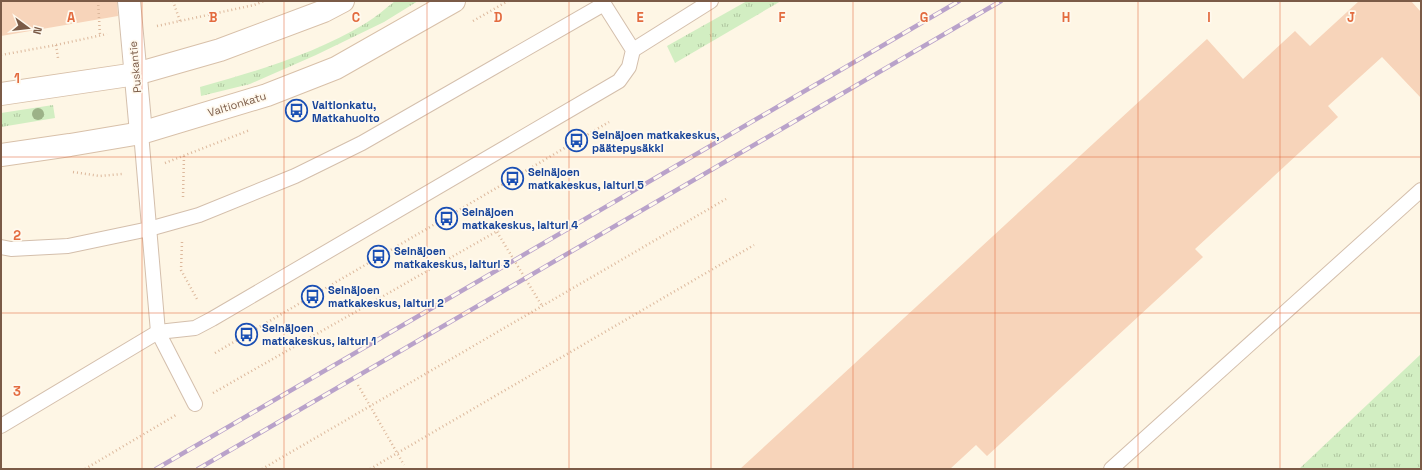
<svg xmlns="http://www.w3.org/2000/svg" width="1422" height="470" viewBox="0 0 1422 470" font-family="'Space Grotesk',sans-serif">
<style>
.grass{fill:url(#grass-tufts)}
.building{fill:#f7d4ba}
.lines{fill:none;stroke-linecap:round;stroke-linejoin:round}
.service-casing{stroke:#d4bfac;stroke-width:16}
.minor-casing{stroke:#d4bfac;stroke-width:24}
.secondary-casing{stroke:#d8c0a9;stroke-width:24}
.path{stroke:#dcb89c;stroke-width:2.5;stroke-dasharray:1 3;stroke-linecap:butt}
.service{stroke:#fff;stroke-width:14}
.minor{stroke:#fff;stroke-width:22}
.secondary{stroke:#fff;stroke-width:22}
.rail-casing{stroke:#b9a2ca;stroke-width:4.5}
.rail{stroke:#fff9ee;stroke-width:3;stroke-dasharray:9;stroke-linecap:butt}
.tree{fill:#9cb288}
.grid{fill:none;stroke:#e36b3f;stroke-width:1;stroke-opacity:0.55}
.labels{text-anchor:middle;stroke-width:3.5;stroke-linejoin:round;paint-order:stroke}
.street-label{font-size:11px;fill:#7b5b47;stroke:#fff9ee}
.transit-label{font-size:11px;font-weight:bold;fill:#164399;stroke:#fff9ee;text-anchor:start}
.grid-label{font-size:13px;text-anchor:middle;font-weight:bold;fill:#e36b3f;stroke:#fff9ee;stroke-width:3.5;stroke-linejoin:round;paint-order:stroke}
</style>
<defs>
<pattern id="grass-tufts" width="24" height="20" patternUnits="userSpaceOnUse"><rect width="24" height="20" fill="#d2eec2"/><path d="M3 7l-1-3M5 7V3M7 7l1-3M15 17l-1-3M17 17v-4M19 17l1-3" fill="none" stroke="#afc49f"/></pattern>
</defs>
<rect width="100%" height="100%" fill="#fef6e5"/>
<!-- grass -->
<g class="grass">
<path d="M395 1H418L384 22 316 55 250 84 201 96 200 87C257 71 315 54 366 23 376 17 386 8 395 1Z"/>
<polygon points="747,1 781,1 675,63 667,46"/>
<polygon points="53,105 55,118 1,127 1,113"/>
<polygon points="1421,354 1421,469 1299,469"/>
</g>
<!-- building -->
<g class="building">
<polygon points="1,1 117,1 118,16 1,36"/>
<polygon points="1359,1 1411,1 1421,12 1421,98 1382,57 1328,106 1338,117 1195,249 1203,257 987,456 976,445 950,469 740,469 1207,39 1243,79 1295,31 1310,46"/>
</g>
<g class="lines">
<defs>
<g id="service">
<polyline points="633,50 711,1"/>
<polyline points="141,133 158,332 195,404"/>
<polyline points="1,247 11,249 68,246 149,229 199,215 295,176 362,143 604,4"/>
<polyline points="1,426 158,332 195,328 212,319 619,81 629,67 633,50 602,1"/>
<polyline points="1111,469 1421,190"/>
</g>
<polyline id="minor" points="129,1 141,133"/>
<g id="secondary">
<polyline points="1,94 136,74 220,50 324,11 343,1"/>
<polyline points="1,155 70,145 141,133 267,95 336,68 454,1"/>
</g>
</defs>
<!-- service casing -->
<use href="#service" class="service-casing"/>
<!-- minor casing -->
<use href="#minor" class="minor-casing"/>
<!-- secondary casing -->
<use href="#secondary" class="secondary-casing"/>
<!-- path -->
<g class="path">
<polyline points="98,1 100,35"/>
<polyline points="173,1 180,21"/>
<polyline points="473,21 508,1"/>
<polyline points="157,26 254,5 264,1"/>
<polyline points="56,45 58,58"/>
<polyline points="1,55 56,45 107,34"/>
<polyline points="165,163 250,130"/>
<polyline points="73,172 100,176 122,174"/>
<polyline points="183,197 184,156"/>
<polyline points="497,232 542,306"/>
<polyline points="182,242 181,270 197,299 197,301"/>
<polyline points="215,353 609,122"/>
<polyline points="358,385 404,465"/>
<polyline points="213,393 515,221"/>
<polyline points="85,469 176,415"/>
<polyline points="262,469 726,199"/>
<polyline points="370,469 754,245"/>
</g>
<!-- service -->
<use href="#service" class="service"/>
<!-- minor -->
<use href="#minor" class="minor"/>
<!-- secondary -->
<use href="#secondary" class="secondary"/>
<defs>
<g id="rail">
<polyline points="156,469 959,1"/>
<polyline points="198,469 1001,1"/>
</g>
</defs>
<!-- rail casing -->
<use href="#rail" class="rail-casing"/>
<!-- rail -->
<use href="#rail" class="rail"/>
</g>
<!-- trees -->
<circle class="tree" cx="38" cy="114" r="6"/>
<!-- grid -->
<path class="grid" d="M142 1V469M284 1V469M427 1V469M569 1V469M711 1V469M853 1V469M995 1V469M1138 1V469M1280 1V469M1 157H1421M1 313H1421"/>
<!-- icons -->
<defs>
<symbol id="bus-ring" viewBox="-11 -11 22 22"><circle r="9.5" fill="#fff9ee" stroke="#1a4fb4" stroke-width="1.5"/><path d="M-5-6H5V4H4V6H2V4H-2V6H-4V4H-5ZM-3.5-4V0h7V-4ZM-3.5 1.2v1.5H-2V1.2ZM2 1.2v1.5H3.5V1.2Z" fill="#1a4fb4"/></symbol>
</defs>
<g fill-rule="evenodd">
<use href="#bus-ring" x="284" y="98" width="25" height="25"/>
<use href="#bus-ring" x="564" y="128" width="25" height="25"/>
<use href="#bus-ring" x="500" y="166" width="25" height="25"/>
<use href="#bus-ring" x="434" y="206" width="25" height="25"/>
<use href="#bus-ring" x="366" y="244" width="25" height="25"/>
<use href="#bus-ring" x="300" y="284" width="25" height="25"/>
<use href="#bus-ring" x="234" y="322" width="25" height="25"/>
</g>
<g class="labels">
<!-- street labels -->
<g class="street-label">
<text transform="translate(135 67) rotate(-95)" y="4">Puskantie</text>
<text transform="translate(237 104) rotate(-17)" y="4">Valtionkatu</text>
</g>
<!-- transit labels -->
<g class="transit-label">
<text x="312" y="109">Valtionkatu,<tspan x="312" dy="13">Matkahuolto</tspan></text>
<text x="592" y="139">Seinäjoen matkakeskus,<tspan x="592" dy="13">päätepysäkki</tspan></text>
<text x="528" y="176">Seinäjoen<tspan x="528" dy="13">matkakeskus, laituri 5</tspan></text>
<text x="462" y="216">Seinäjoen<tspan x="462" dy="13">matkakeskus, laituri 4</tspan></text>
<text x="394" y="255">Seinäjoen<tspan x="394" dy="13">matkakeskus, laituri 3</tspan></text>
<text x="328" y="294">Seinäjoen<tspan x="328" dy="13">matkakeskus, laituri 2</tspan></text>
<text x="262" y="332">Seinäjoen<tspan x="262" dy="13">matkakeskus, laituri 1</tspan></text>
</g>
</g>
<g class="grid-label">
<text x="71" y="22">A</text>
<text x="213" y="22">B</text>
<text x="356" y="22">C</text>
<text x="498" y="22">D</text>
<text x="640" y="22">E</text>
<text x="782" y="22">F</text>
<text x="924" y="22">G</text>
<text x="1066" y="22">H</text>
<text x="1209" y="22">I</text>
<text x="1351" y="22">J</text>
<text x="17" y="83">1</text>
<text x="17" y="240">2</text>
<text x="17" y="396">3</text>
</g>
<!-- border -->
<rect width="1422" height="470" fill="none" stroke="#7b5b47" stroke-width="4"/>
<!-- north arrow -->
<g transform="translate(28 28) rotate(105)" stroke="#fff9ee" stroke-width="3" paint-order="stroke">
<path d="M0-3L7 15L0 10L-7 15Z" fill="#7b5b47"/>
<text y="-6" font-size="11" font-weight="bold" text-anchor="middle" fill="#7b5b47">N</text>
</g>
</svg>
